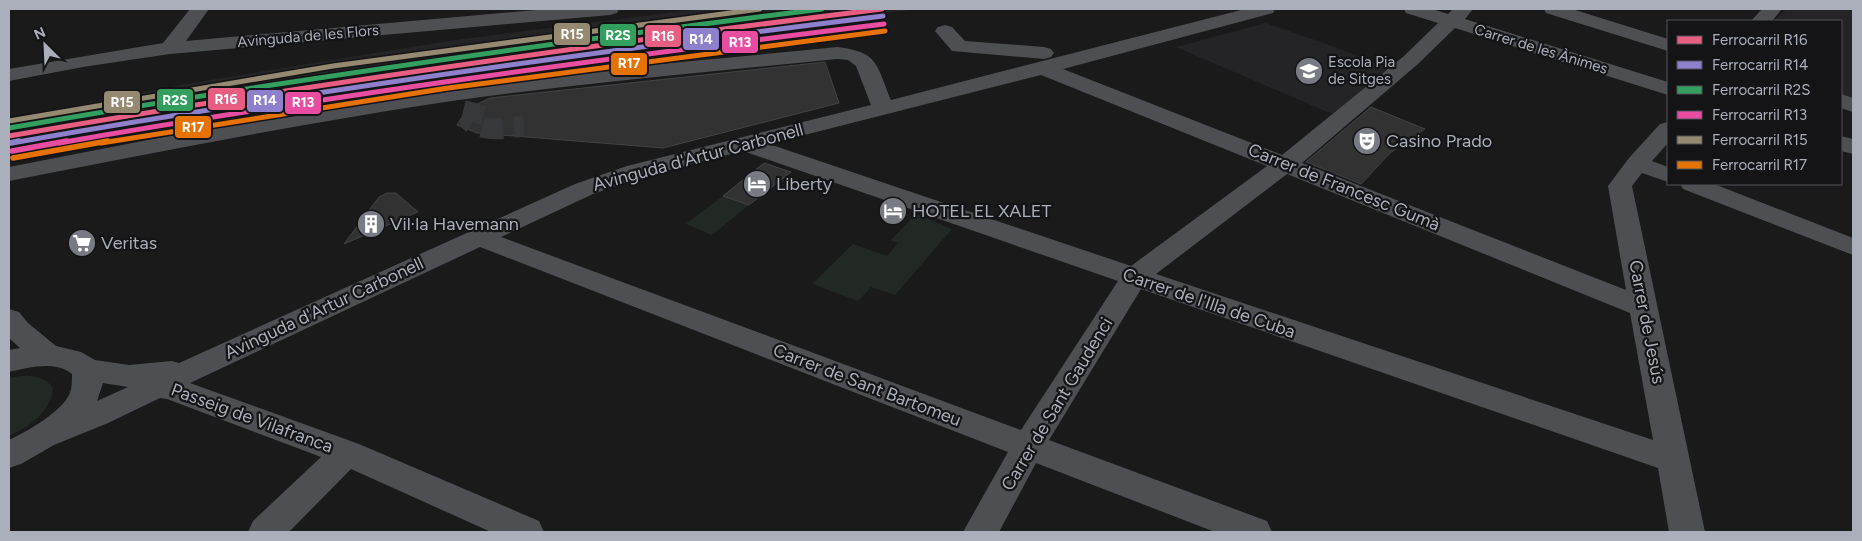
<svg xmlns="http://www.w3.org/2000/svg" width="1862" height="541" viewBox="0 0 1862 541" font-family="Figtree,sans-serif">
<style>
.built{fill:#242426}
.green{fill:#222924}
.building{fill:#323232;stroke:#424346}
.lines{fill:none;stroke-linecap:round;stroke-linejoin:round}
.minor-tunnel{stroke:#37383a;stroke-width:21;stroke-dasharray:21 11;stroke-linecap:butt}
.minor{fill:#4e4f53;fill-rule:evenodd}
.rail-1-casing{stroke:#141416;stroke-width:8}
.rail-2-far1-casing{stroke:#141416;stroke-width:8}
.rail-2-casing{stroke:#141416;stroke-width:9}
.rail-3-casing{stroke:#141416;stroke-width:8}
.rail-4-far1-casing{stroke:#141416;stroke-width:8}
.rail-4-casing{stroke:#141416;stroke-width:9}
.rail-5-casing{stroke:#141416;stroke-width:8}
.rail-6-far1-casing{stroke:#141416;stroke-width:8}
.rail-6-casing{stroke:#141416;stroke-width:9}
.rail-1{stroke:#e75e82;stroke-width:5}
.rail-2-far1{stroke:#8e80cc;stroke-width:5}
.rail-2{stroke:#8e80cc;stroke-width:5.5}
.rail-3{stroke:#339f5f;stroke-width:5}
.rail-4-far1{stroke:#e94da2;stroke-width:5}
.rail-4{stroke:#e94da2;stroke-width:5.5}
.rail-5{stroke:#968971;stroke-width:5}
.rail-6-far1{stroke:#e77204;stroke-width:5}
.rail-6{stroke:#e77204;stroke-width:5.5}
.labels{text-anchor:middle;stroke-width:4.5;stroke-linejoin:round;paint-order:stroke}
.far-street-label{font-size:15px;fill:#abafbb;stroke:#141416}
.far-poi-label{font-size:15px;fill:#abafbb;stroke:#141416;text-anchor:start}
.poi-label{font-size:18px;fill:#abafbb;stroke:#141416;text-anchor:start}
.street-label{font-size:18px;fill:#abafbb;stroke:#141416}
.line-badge{stroke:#141416;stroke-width:2}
.badge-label{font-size:14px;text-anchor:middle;font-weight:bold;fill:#fff}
</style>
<rect width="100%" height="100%" fill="#1a1a1a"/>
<!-- built -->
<g class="built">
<polygon points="699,9 921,9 815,20 824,40 480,85 310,113 175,125 155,137 57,143 9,152 9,118 192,83 448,41"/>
<polygon points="1787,9 1853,9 1853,100 1841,96 1841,21 1773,21"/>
<polygon points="1266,23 1315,40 1391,68 1332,114 1176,47"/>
</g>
<!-- green -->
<g class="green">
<polygon points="723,196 749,205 712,235 686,224"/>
<polygon points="916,214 952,229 895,295 871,287 858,301 812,284 853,244 887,256 898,243 891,240"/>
<path d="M20 376C34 376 44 376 53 388 51 412 29 427 9 436V378Z"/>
</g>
<!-- building -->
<g class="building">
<polygon points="825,62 839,103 663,148 477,133 457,125 467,109 490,98"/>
<polygon points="1371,107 1425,129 1390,153 1361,184 1306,162"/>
<polygon points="764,163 791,172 749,205 723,196"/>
<polygon points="387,193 396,193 418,212 344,244 379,197"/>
</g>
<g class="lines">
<!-- minor-tunnel -->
<path class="minor-tunnel" d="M476 103 471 122C487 133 506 128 524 126"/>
<!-- minor -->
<g class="minor">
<polygon points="190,9 209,9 186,41 548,9 619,9 617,13 610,15 170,54 83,67 9,81 9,69 163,43"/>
<path d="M1245 9H1275L1273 13 1063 69 1282 155 1404 56 1438 23 1406 13 1404 9H1432L1448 14 1453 9H1473L1465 19 1668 82V95L1455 28 1418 64 1302 163 1626 290 1608 186 1629 158 1660 124 1668 122V143L1652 161 1668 167V182L1642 173 1632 186 1705 532H1669L1658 468 1141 289 1049 440 1267 521 1272 532H1215L1036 463 999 532H963L1008 452 480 247 190 383 359 444 539 521 544 532H491L351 469 289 532H248L253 521 321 457 167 399 160 398 108 423 54 445 21 464 9 468V440C26 432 62 412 70 393 72 387 72 380 72 374 55 360 28 368 9 372V350L20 348 9 338V309L19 312 28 323 56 346 81 352 95 360 129 365 172 361 179 363 575 184 627 166 871 105 856 66 848 60 837 59C709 72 580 83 452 101 304 123 156 152 9 181V167C177 134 345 101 515 80 622 66 730 58 837 47 879 52 876 64 891 100ZM1041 75 1267 166 1131 266 769 144ZM743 151 1118 281 1021 430 501 237 593 194 645 176ZM1287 174 1630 313 1653 440 1156 274ZM103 383 128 387 97 401Z"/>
<polygon points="1544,9 1572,9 1668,39 1668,51 1546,13"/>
<polygon points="1762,9 1782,9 1772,21 1751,21"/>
<polygon points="945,25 952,27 965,41 1044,47 1051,49 1054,53 1051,57 1044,59 952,51 935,31 938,27"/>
<polygon points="1841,94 1853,98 1853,112 1841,108"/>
<polygon points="1841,136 1853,139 1853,154 1841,151"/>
<polygon points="1680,184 1714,184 1853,238 1853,255 1683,189"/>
</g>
<defs>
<path id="rail-1" d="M9 136C299 86 590 45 882 9"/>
<path id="rail-2-far1" d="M12 143C301 92 592 52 883 16"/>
<polyline id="rail-2" points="10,143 19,141"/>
<path id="rail-3" d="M9 128C279 81 550 43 822 9"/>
<path id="rail-4-far1" d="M59 143C333 95 608 58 884 24"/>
<polyline id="rail-4" points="12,151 67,141"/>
<polyline id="rail-5" points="9,121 333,66 760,9"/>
<polyline id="rail-6-far1" points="101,143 448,88 885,31"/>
<polyline id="rail-6" points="13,158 108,141"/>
</defs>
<!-- rail-1 casing -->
<use href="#rail-1" class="rail-1-casing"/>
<!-- rail-2-far1 casing -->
<use href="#rail-2-far1" class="rail-2-far1-casing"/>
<!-- rail-2 casing -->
<use href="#rail-2" class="rail-2-casing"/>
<!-- rail-3 casing -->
<use href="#rail-3" class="rail-3-casing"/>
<!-- rail-4-far1 casing -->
<use href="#rail-4-far1" class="rail-4-far1-casing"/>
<!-- rail-4 casing -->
<use href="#rail-4" class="rail-4-casing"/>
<!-- rail-5 casing -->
<use href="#rail-5" class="rail-5-casing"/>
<!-- rail-6-far1 casing -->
<use href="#rail-6-far1" class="rail-6-far1-casing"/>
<!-- rail-6 casing -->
<use href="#rail-6" class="rail-6-casing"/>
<!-- rail-1 -->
<use href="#rail-1" class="rail-1"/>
<!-- rail-2-far1 -->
<use href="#rail-2-far1" class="rail-2-far1"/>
<!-- rail-2 -->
<use href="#rail-2" class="rail-2"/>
<!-- rail-3 -->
<use href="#rail-3" class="rail-3"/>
<!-- rail-4-far1 -->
<use href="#rail-4-far1" class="rail-4-far1"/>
<!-- rail-4 -->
<use href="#rail-4" class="rail-4"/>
<!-- rail-5 -->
<use href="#rail-5" class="rail-5"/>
<!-- rail-6-far1 -->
<use href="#rail-6-far1" class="rail-6-far1"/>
<!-- rail-6 -->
<use href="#rail-6" class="rail-6"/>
</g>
<!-- icons -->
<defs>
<symbol id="school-disc" viewBox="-11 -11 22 22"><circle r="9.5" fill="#787b83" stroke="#141416"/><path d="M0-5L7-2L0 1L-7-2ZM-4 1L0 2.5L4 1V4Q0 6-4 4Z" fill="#fff"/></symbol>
<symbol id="theatre-disc" viewBox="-11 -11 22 22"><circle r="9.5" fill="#787b83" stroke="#141416"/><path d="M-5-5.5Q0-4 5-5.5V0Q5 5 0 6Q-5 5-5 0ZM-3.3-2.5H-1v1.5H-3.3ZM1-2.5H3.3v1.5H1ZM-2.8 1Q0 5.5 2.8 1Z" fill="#fff"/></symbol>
<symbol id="hotel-disc" viewBox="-11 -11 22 22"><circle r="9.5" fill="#787b83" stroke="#141416"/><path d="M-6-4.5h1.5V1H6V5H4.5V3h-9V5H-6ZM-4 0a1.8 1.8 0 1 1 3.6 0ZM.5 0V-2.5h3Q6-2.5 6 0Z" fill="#fff"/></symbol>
<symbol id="building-disc" viewBox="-11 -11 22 22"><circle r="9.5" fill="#787b83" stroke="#141416"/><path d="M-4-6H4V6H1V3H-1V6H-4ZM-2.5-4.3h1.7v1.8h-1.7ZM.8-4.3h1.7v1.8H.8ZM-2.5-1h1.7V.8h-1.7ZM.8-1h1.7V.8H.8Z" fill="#fff"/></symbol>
<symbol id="supermarket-disc" viewBox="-11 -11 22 22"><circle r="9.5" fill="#787b83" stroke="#141416"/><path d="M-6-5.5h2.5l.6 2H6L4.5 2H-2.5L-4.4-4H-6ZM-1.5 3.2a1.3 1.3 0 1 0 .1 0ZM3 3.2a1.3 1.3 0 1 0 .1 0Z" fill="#fff"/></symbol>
</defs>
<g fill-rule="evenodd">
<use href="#school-disc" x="1293" y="55" width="32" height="32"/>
<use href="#theatre-disc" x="1351" y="125" width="32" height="32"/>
<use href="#hotel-disc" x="741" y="168" width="32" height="32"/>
<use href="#hotel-disc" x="877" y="195" width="32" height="32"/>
<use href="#building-disc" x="355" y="208" width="32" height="32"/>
<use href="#supermarket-disc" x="66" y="227" width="32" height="32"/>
</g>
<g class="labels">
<!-- far-street labels -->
<g class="far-street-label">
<text transform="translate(308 36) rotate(-5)" y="5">Avinguda de les Flors</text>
<text transform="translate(1541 49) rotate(17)" y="5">Carrer de les Ànimes</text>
</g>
<!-- far-poi labels -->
<g class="far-poi-label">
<text x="1328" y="67">Escola Pia<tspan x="1328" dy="17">de Sitges</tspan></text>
</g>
<!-- poi labels -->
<g class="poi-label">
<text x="1386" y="147">Casino Prado</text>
<text x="776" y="190">Liberty</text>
<text x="912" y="217">HOTEL EL XALET</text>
<text x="390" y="230">Vil·la Havemann</text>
<text x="101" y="249">Veritas</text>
</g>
<!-- street labels -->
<g class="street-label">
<text transform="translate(698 157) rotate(-15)" y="6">Avinguda d'Artur Carbonell</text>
<text transform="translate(1344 187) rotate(22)" y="6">Carrer de Francesc Gumà</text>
<text transform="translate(1209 303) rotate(19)" y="6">Carrer de l'Illa de Cuba</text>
<text transform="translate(324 308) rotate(-25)" y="6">Avinguda d'Artur Carbonell</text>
<text transform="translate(1647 322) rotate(79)" y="6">Carrer de Jesús</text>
<text transform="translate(867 385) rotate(21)" y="6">Carrer de Sant Bartomeu</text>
<text transform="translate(1057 404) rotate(-59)" y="6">Carrer de Sant Gaudenci</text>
<text transform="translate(252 418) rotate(20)" y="6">Passeig de Vilafranca</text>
</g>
</g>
<g class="line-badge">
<rect x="553" y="22" width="38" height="24" rx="5" fill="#968971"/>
<rect x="599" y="23" width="38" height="24" rx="5" fill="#339f5f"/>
<rect x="644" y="24" width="38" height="24" rx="5" fill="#e75e82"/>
<rect x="682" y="27" width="38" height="24" rx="5" fill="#8e80cc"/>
<rect x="721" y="30" width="38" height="24" rx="5" fill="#e94da2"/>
<rect x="610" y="52" width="38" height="24" rx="5" fill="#e77204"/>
<rect x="207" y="87" width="39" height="24" rx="5" fill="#e75e82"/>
<rect x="156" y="88" width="38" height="24" rx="5" fill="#339f5f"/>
<rect x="246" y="89" width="38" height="24" rx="5" fill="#8e80cc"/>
<rect x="103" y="90" width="38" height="24" rx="5" fill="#968971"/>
<rect x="284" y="91" width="38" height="24" rx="5" fill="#e94da2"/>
<rect x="174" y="115" width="38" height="24" rx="5" fill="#e77204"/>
</g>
<g class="badge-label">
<text x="572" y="39">R15</text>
<text x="618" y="40">R2S</text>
<text x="663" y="41">R16</text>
<text x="701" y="44">R14</text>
<text x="740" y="47">R13</text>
<text x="629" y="68">R17</text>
<text x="226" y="104">R16</text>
<text x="175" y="105">R2S</text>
<text x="265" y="105">R14</text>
<text x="122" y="107">R15</text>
<text x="303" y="107">R13</text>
<text x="193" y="132">R17</text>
</g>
<!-- border -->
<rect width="1862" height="541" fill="none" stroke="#abafbb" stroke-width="20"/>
<!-- legend -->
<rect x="1667" y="20" width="175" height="165" fill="#141416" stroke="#505258"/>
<rect x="1677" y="36" width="25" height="8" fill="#e75e82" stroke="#505258"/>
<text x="1712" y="45" font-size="15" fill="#abafbb">Ferrocarril R16</text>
<rect x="1677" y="61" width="25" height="8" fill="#8e80cc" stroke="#505258"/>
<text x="1712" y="70" font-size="15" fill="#abafbb">Ferrocarril R14</text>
<rect x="1677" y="86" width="25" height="8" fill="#339f5f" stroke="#505258"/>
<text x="1712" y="95" font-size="15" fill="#abafbb">Ferrocarril R2S</text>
<rect x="1677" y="111" width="25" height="8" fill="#e94da2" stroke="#505258"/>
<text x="1712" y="120" font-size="15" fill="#abafbb">Ferrocarril R13</text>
<rect x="1677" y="136" width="25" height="8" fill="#968971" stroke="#505258"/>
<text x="1712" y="145" font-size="15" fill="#abafbb">Ferrocarril R15</text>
<rect x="1677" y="161" width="25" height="8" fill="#e77204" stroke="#505258"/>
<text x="1712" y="170" font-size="15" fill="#abafbb">Ferrocarril R17</text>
<!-- north arrow -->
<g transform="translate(45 45) rotate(336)" stroke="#141416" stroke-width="4" paint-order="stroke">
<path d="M0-4L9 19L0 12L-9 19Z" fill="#abafbb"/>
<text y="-8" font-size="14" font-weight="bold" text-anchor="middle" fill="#abafbb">N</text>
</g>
</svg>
